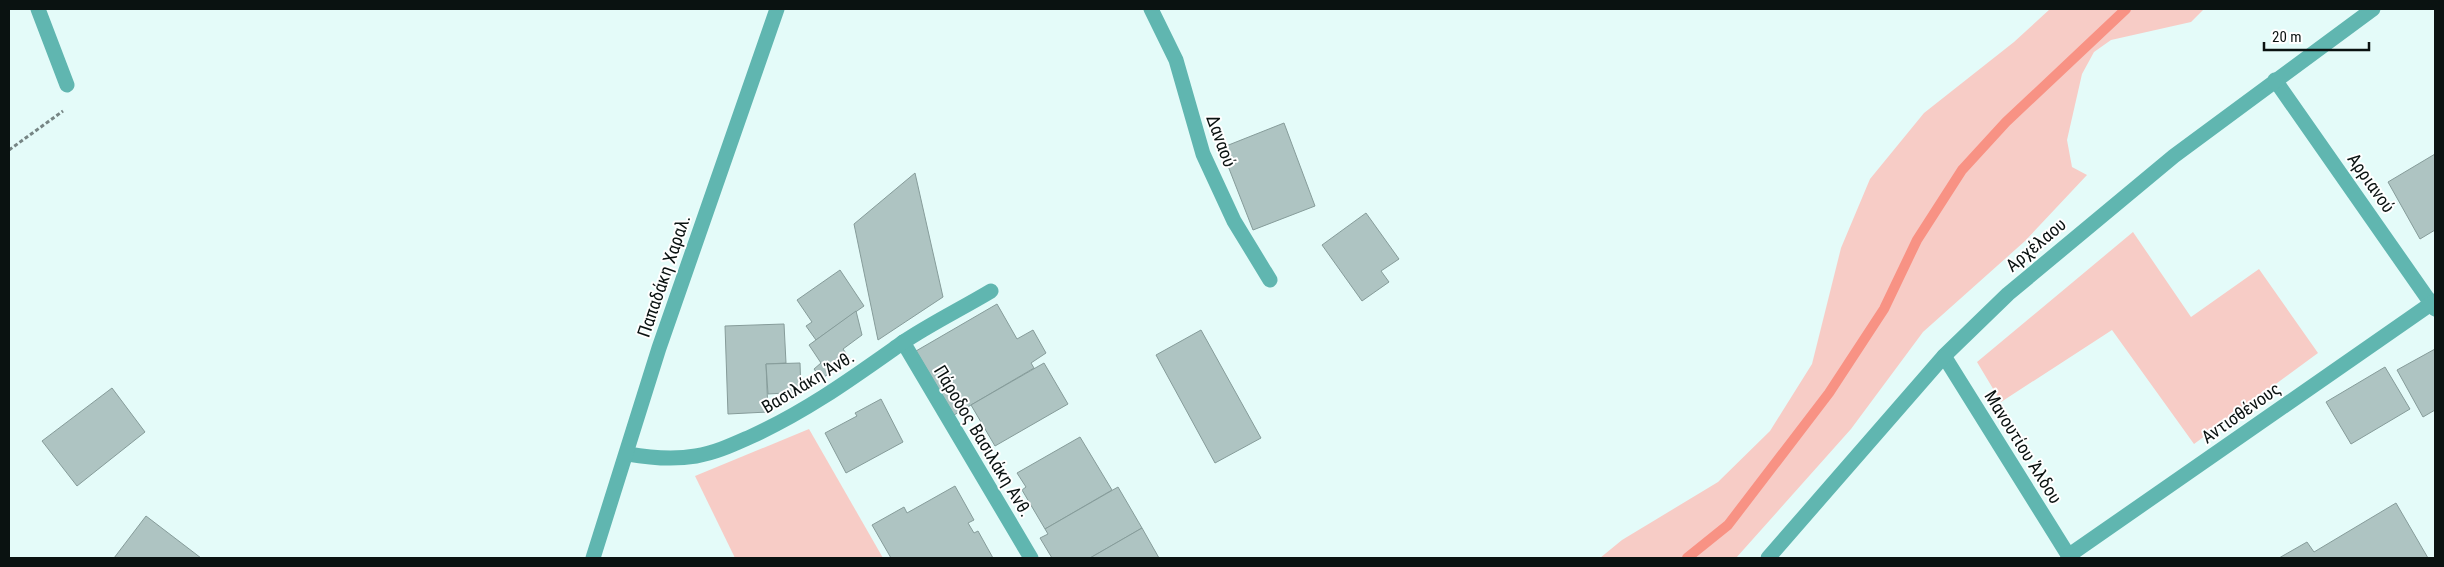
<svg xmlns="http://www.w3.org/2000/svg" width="2444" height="567" viewBox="0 0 2444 567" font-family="'Roboto Condensed',sans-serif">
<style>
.green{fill:#f7ccc6}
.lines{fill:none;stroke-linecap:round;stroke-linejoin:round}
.stream{stroke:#f89284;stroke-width:10}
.building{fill:#aec4c2;stroke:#869c9a}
.path{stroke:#768584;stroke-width:3;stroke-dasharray:4 2.5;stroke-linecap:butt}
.minor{stroke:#60b6b0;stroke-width:15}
.labels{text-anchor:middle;stroke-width:4;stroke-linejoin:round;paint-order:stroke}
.street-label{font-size:18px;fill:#0a1211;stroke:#fff}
</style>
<rect width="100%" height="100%" fill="#e4fbf9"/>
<!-- green -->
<g class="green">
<polygon points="2050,9 2204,9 2191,22 2111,40 2094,52 2082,74 2067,140 2072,167 2087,175 2025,241 1923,332 1851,429 1736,558 1600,558 1622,540 1718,482 1770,431 1812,364 1841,248 1870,179 1924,113 2014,42"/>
<polygon points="2133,232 2191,317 2259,269 2318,353 2194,444 2112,330 2001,402 1977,362"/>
<polygon points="809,429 883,558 735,558 695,476"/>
</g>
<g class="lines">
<!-- stream -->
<polyline class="stream" points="1687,558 1728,525 1829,393 1884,309 1917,240 1962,170 2006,122 2126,9"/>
</g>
<!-- building -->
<g class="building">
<polygon points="1284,123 1315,206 1253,230 1221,148"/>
<polygon points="2435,154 2435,230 2420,239 2388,182"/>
<polygon points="915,173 943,297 878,340 854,224"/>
<polygon points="1366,213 1399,259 1381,271 1389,282 1362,301 1322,245"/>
<polygon points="840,270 864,306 816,340 806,326 812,322 797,300"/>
<polygon points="997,304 1017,339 1033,330 1046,353 1031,363 1034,368 954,415 916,351"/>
<polygon points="856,311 862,335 843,349 850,359 821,379 814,369 821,363 809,345"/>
<polygon points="784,324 786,363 766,364 768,412 728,414 725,326"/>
<polygon points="1201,330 1261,438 1215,463 1156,355"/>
<polygon points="2435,349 2435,410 2423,417 2397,370"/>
<polygon points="800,363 801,392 768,394 766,364"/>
<polygon points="1044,363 1068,404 995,446 971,405"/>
<polygon points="2385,367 2410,409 2351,444 2326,402"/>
<polygon points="112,388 145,432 77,486 42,441"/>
<polygon points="881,399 903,442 846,473 825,433 857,416 855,413"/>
<polygon points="1080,437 1112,490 1045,529 1022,490 1026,487 1017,473"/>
<polygon points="955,486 974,520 968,523 974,533 978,531 993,558 891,558 872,525 904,507 907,513"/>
<polygon points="1118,487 1142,528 1090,558 1052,558 1040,538 1048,534 1045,529"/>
<polygon points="2396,503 2428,558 2279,558 2307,542 2314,552"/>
<polygon points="146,516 201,558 114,558"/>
<polygon points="1142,528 1159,558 1090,558"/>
</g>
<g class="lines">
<!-- path -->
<polyline class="path" points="9,150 63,111"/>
<!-- minor -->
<g class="minor">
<polyline points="38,9 67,85"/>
<polyline points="1151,9 1176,60 1203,154 1234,221 1270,280"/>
<polyline points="2275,80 2435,309"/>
<polyline points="903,342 1031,558"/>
<polyline points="1944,356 2070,558"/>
<path d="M628 454C651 458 673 460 696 456 715 453 732 445 750 437 807 411 851 379 902 343 930 324 961 309 991 291"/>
<polyline points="2068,556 2435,301"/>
<polyline points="593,558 659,348 777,9"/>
<polyline points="1768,558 1944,356 2008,294 2174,156 2373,9"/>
</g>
</g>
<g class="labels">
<!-- street labels -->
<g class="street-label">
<text transform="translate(1221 141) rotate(70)" y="6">Δαναού</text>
<text transform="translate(2371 183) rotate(55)" y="6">Αρριανού</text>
<text transform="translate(2036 245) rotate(-40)" y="6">Αρχέλαου</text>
<text transform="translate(664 276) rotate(-71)" y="6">Παπαδάκη Χαραλ.</text>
<text transform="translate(808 382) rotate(-31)" y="6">Βασιλάκη Άνθ.</text>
<text transform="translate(2241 413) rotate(-35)" y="6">Αντισθένους</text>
<text transform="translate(983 441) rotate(59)" y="6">Πάροδος Βασιλάκη Ανθ.</text>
<text transform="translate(2023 447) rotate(58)" y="6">Μανουτίου Άλδου</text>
</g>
</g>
<!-- border -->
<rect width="2444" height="567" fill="none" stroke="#0a1211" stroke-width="20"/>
<!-- scale -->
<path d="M2264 42v8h105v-8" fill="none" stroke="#0a1211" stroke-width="2.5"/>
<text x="2272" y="42" font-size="15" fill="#0a1211" stroke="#ffffff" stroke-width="4" paint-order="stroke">20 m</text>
</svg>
